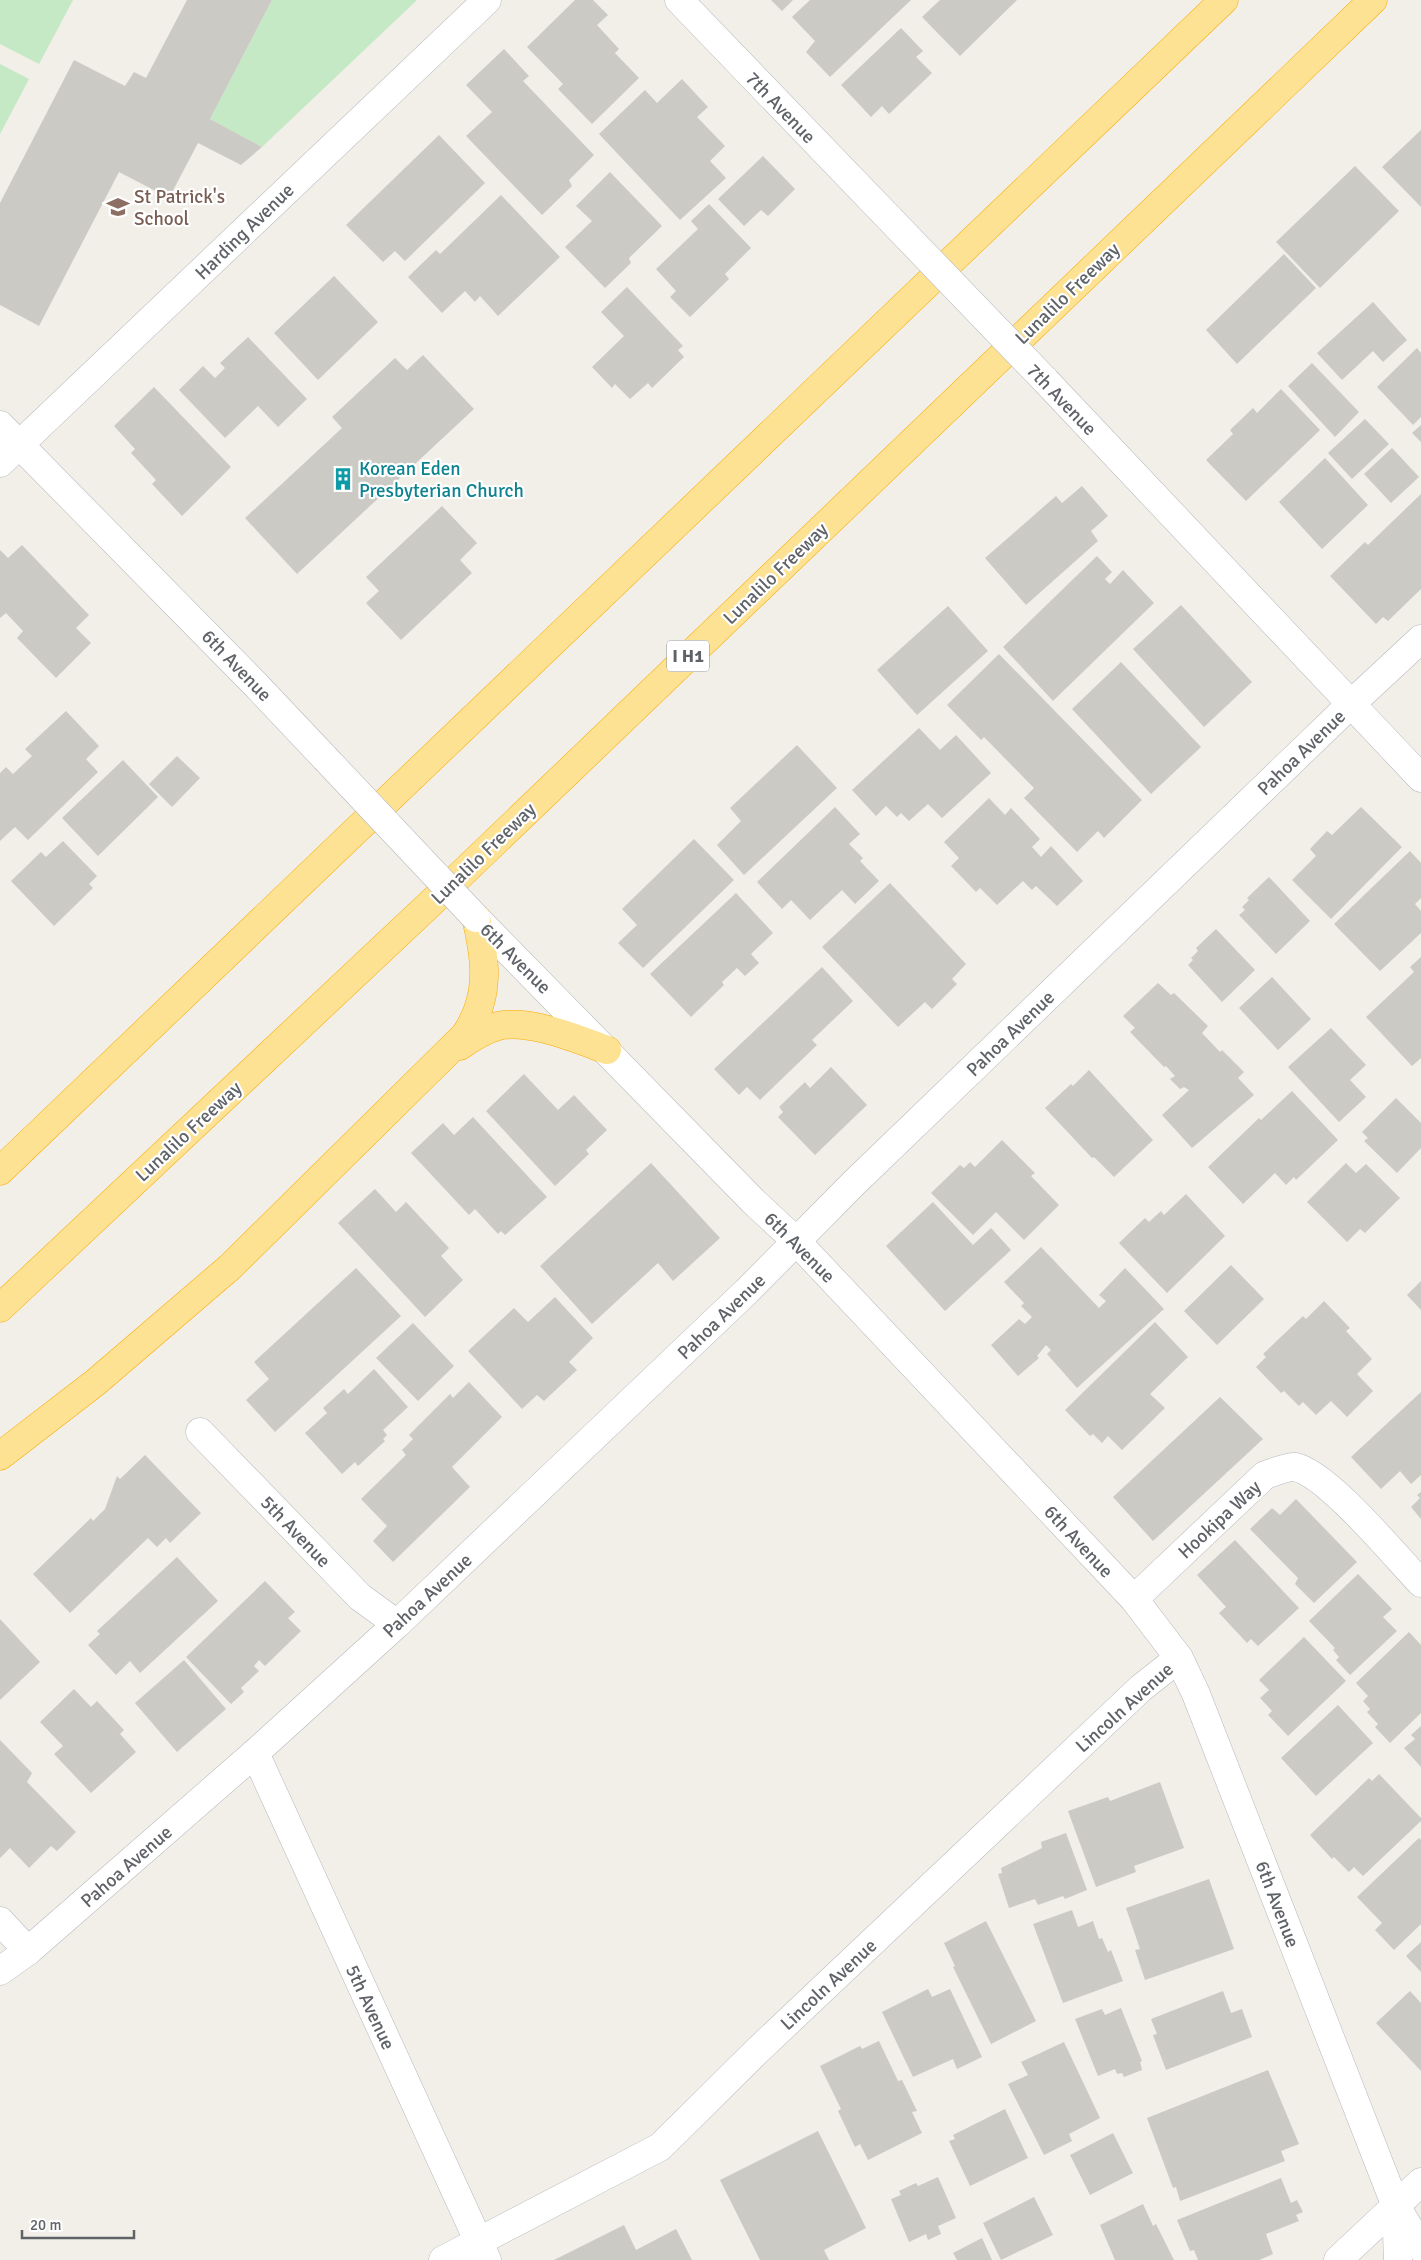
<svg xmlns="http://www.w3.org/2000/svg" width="1421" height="2260" viewBox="0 0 1421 2260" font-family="Signika,sans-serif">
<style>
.green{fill:#c5e8c5}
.building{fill:#cccac5}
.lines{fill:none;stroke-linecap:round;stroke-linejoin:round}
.minor-casing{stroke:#b5b8bc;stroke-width:29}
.highway-casing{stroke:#f9ab00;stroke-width:29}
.minor{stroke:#fff;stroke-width:28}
.highway{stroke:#fde293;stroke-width:28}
.minor-bridge-casing{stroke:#b5b8bc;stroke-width:29;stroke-linecap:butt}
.minor-bridge{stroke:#fff;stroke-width:28}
.labels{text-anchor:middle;stroke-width:4.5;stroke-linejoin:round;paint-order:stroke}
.shield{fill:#fff;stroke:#8f9295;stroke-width:1}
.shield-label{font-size:18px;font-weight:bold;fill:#5f6368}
.street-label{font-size:19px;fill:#5f6368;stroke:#fff}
.education-label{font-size:19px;fill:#785e54;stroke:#fff;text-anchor:start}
.culture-label{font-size:19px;fill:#0d838f;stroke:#fff;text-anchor:start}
</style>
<rect width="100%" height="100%" fill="#f1efe8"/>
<!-- green -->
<g class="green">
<polygon points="0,0 73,0 39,64 0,44"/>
<polygon points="272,0 417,0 262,147 210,119"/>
<polygon points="0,64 29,79 0,134"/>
</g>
<!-- building -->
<g class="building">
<polygon points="187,0 272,0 210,119 262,147 241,165 198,143 169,198 119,172 39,326 0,305 0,203 74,60 125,86 134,72 146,78"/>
<polygon points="575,0 593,0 608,15 597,25 619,49 615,53 639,78 592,124 558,89 563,84 527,47"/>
<polygon points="771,0 793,0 782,11"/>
<polygon points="810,0 911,0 830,77 806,52 815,41 792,17"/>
<polygon points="940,0 1017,0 960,56 922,17"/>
<polygon points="901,28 923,51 916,57 932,73 889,114 882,106 871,117 841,85"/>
<polygon points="504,49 529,76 523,81 594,155 569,180 572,186 542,215 466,136 492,112 466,85"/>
<polygon points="682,79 708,107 697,117 725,146 710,161 726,178 680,220 599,134 645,90 657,103"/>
<polygon points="1421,130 1421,207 1382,167"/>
<polygon points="439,135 485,183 405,261 395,251 383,262 346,225"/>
<polygon points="763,156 795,189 768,216 761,210 744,226 718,199"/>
<polygon points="1355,166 1399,211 1320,288 1276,242"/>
<polygon points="610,172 662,226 629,258 631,263 605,288 565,247 592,221 576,206"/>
<polygon points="501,195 560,257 498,316 480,296 475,302 465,291 442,313 408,277 436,250 440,254"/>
<polygon points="709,204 751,248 725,274 729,279 690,317 670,297 676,291 656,269 698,229 691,221"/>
<polygon points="1284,254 1316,288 1237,364 1206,330"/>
<polygon points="334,276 378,322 318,380 274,333"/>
<polygon points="627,287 683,346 678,350 684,357 652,388 648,383 630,399 615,384 612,388 592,367 624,336 601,312"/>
<polygon points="1373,302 1407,340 1383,362 1373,351 1342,380 1317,353"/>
<polygon points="248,337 307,399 278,427 258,406 225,438 179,390 203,366 215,378 225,368 220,363"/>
<polygon points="1417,348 1421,353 1421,417 1413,425 1377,387"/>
<polygon points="423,355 474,409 297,574 245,518 342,428 332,417 395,358 407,370"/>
<polygon points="1312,363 1359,412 1335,437 1288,386"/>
<polygon points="154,387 231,467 182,516 152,484 156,480 131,453 135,449 114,426"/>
<polygon points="1281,389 1320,430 1246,501 1206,460 1233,434 1230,430 1253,408 1257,413"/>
<polygon points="1365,419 1389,444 1352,479 1328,453"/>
<polygon points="1421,425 1421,442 1412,433"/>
<polygon points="1392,448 1419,477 1391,503 1364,474"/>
<polygon points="1325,458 1368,505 1322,549 1279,502"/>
<polygon points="1082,486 1108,516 1091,531 1098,541 1026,605 985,558 1056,496 1062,503"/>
<polygon points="1421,494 1421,589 1388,621 1383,617 1376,624 1330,576 1365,542 1368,545"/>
<polygon points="442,506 477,543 460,560 472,573 401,640 366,603 379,591 366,577"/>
<polygon points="22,545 89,615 76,628 91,643 56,678 17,638 23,631 6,613 0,618 0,550 8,558"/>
<polygon points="1097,556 1112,572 1105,579 1110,584 1123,570 1154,603 1053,701 1003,647"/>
<polygon points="1181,605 1252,682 1204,727 1133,649"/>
<polygon points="948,606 988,651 917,715 877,670"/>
<polygon points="999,654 1142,800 1104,838 1098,831 1077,852 1024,798 1034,788 984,737 981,740 947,705"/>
<polygon points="1121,662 1201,747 1151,794 1072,709"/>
<polygon points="66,711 99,746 86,759 98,772 28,840 15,827 0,841 0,773 6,767 13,774 32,756 25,749"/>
<polygon points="919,728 940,750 956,735 991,773 942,818 928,804 909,821 901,813 897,817 886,806 876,816 852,790"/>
<polygon points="797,745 837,788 744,875 717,845 741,821 730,808"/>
<polygon points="177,756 200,778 172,807 149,784"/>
<polygon points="123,760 158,797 98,856 62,818"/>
<polygon points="989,798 1005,815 1011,808 1040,839 1032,847 1041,857 1051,846 1083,881 1057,906 1036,886 1032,890 1023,881 997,905 980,888 976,892 951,866 959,858 944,842"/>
<polygon points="835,807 860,834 849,844 863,858 860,861 879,881 855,904 842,890 810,920 791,900 782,909 757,882"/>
<polygon points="1361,807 1402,847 1331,919 1292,880 1316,856 1310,849 1327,831 1332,835"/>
<polygon points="694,839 734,880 643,968 618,943 637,925 622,909"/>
<polygon points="63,841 97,876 89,884 93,888 54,926 11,881 41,852 46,857"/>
<polygon points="1410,851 1421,863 1421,898 1415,904 1421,911 1421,933 1380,971 1334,924"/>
<polygon points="1269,877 1310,921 1276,954 1239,915 1245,910 1242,907 1249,900 1247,898"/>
<polygon points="890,883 966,964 952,979 957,984 932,1009 925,1002 898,1027 822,947"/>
<polygon points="736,893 773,933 751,954 759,963 745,976 737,968 722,982 724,985 691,1017 650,974"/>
<polygon points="1216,929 1255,970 1222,1002 1188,965 1193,960 1191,958 1198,951 1196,948"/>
<polygon points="1421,957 1421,1058 1412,1066 1366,1017 1414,972 1410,967"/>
<polygon points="822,967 853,1001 812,1040 817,1045 760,1100 747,1087 739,1095 714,1069"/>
<polygon points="1272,977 1311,1019 1278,1050 1239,1008"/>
<polygon points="1158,983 1171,995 1174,993 1208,1026 1202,1033 1220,1052 1222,1050 1244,1072 1238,1078 1254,1095 1192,1148 1162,1115 1189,1090 1184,1087 1180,1089 1170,1079 1175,1076 1166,1066 1164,1067 1130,1032 1135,1028 1123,1016"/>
<polygon points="1331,1028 1366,1065 1350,1080 1366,1097 1339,1122 1288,1067"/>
<polygon points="831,1067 867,1105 815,1155 778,1117 783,1112 779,1107 805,1082 810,1088"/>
<polygon points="1089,1070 1153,1140 1114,1177 1094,1157 1092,1158 1045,1108 1071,1084 1073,1086"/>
<polygon points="524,1074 558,1110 574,1095 607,1130 586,1150 589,1154 555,1186 486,1111"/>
<polygon points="1292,1091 1338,1140 1296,1180 1294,1177 1286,1185 1275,1173 1243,1204 1208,1167 1259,1118 1261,1120"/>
<polygon points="1396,1098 1421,1123 1421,1148 1397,1173 1364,1141 1368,1138 1362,1132"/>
<polygon points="473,1117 547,1197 505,1235 501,1231 498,1234 475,1209 469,1215 411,1153 443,1123 454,1135"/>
<polygon points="1002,1140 1035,1173 1031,1176 1059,1205 1024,1240 996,1212 973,1235 931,1193 960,1165 964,1168 970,1162 975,1167"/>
<polygon points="651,1163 720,1238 673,1281 658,1263 592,1324 540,1266"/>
<polygon points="1346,1163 1356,1173 1366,1164 1400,1198 1365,1233 1360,1229 1347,1242 1307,1202"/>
<polygon points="375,1189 396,1212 406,1202 449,1248 441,1256 463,1280 425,1317 338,1223"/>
<polygon points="1186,1194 1225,1236 1167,1293 1119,1243 1145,1218 1149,1222 1161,1211 1164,1215"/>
<polygon points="933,1202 973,1245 991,1228 1011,1250 945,1311 886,1246"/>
<polygon points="1041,1247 1099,1308 1106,1301 1099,1295 1125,1268 1164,1309 1077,1388 1047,1354 1051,1350 1046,1345 1037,1356 1039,1358 1018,1376 991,1345 1019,1319 1025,1324 1032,1317 1021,1306 1024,1303 1004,1282"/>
<polygon points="1231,1265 1264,1299 1217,1345 1184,1311"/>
<polygon points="356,1268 401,1316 275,1432 246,1400 269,1379 254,1362"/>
<polygon points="1421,1281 1421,1310 1407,1295"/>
<polygon points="555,1297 593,1338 569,1362 577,1370 544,1401 537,1395 522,1409 468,1351 514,1308 528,1322"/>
<polygon points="1324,1301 1350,1328 1346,1331 1372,1359 1357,1374 1373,1391 1347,1417 1331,1401 1316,1415 1303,1402 1299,1406 1284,1391 1281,1393 1256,1367 1266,1357 1263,1354 1303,1316 1306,1319"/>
<polygon points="1155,1322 1188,1357 1150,1394 1165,1408 1122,1450 1108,1436 1102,1443 1093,1434 1090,1436 1065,1410"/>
<polygon points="413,1323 454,1366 418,1401 376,1358"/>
<polygon points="374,1369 408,1407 383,1430 387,1435 383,1439 385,1441 358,1466 355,1462 342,1474 305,1433 327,1413 323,1408 344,1389 348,1394"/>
<polygon points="469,1382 502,1417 452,1467 470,1487 393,1562 373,1541 387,1526 361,1499 406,1455 402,1450 413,1439 409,1435 450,1394 453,1398"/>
<polygon points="1421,1392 1421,1475 1411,1484 1400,1471 1381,1489 1351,1457"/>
<polygon points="1220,1397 1263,1439 1153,1541 1113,1497"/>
<polygon points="145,1455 201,1513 170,1543 166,1538 157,1547 148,1538 70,1613 33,1574 91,1518 93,1521 105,1509 117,1476 120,1479"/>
<polygon points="1421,1492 1421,1519 1411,1507 1420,1498 1417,1495"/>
<polygon points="1296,1499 1357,1562 1314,1603 1295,1584 1298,1578 1250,1529 1272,1508 1280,1515"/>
<polygon points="1235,1540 1299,1608 1258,1646 1251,1639 1247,1643 1219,1613 1226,1607 1197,1575"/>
<polygon points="177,1557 218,1601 140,1673 130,1661 116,1675 88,1645 100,1634 97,1631"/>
<polygon points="1358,1574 1392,1609 1383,1617 1397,1631 1350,1675 1336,1660 1339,1657 1333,1650 1335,1648 1309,1621"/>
<polygon points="265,1581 295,1612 288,1618 301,1631 265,1666 259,1660 254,1666 259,1671 241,1688 244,1692 231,1704 186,1657"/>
<polygon points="0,1619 40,1662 0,1700"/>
<polygon points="1409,1632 1421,1645 1421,1713 1390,1743 1375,1727 1378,1724 1367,1712 1370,1709 1363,1701 1368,1696 1356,1683"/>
<polygon points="1304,1637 1346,1681 1288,1736 1268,1715 1272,1711 1260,1698 1269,1690 1259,1680"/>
<polygon points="184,1660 226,1709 177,1752 135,1703"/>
<polygon points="74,1689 91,1707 97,1701 124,1730 120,1734 136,1752 91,1793 54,1754 63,1746 40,1722"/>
<polygon points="1338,1705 1373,1743 1316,1796 1281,1758"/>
<polygon points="1421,1726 1421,1767 1404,1748 1415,1739 1411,1735"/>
<polygon points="0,1740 32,1773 27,1782 76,1832 57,1851 51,1846 29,1868 10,1848 0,1858"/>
<polygon points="1379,1774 1421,1818 1421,1821 1363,1876 1354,1867 1349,1872 1334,1857 1332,1859 1310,1835 1369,1778 1372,1781"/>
<polygon points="1160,1782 1184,1848 1134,1866 1136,1872 1096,1887 1068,1811 1108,1797 1110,1801"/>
<polygon points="1066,1833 1087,1890 1065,1899 1063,1896 1038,1905 1035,1899 1009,1908 998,1874 1002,1873 1001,1868 1042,1848 1041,1842"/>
<polygon points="1419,1838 1421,1840 1421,1924 1394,1950 1375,1930 1382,1923 1357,1897"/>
<polygon points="1209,1879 1234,1949 1145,1980 1135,1950 1140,1949 1126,1908"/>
<polygon points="1072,1910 1078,1927 1093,1921 1099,1939 1102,1938 1108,1952 1111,1950 1123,1981 1063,2003 1033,1924"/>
<polygon points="986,1921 1036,2021 991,2044 953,1967 955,1966 944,1943"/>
<polygon points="1421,1942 1421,1972 1406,1956"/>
<polygon points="928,1989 932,1997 950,1989 982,2057 957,2069 953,2059 913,2077 882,2012"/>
<polygon points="1223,1991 1231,2013 1242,2009 1252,2037 1166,2070 1153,2035 1157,2034 1151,2019"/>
<polygon points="1410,1991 1421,2003 1421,2071 1376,2023"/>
<polygon points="1121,2008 1142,2061 1140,2062 1142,2070 1124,2077 1122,2073 1117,2074 1115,2069 1098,2076 1075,2019 1102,2009 1105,2015"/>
<polygon points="879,2041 898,2081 902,2080 917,2111 912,2112 922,2133 868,2160 860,2144 855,2147 838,2111 841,2109 820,2066 860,2046 862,2049"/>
<polygon points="1064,2042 1100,2118 1069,2134 1072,2141 1044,2155 1008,2084 1028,2075 1021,2062"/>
<polygon points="1268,2070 1299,2144 1281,2151 1285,2161 1180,2201 1176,2187 1173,2188 1147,2118"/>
<polygon points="1005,2109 1028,2158 970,2186 949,2141 955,2139 953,2135"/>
<polygon points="818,2131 866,2228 824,2250 829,2260 760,2260 720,2180"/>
<polygon points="1113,2133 1133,2173 1090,2195 1070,2155"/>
<polygon points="938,2177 956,2218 938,2226 941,2234 928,2240 926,2234 909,2242 891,2199 901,2195 899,2191 916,2183 918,2186"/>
<polygon points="1281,2178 1291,2203 1297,2200 1303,2212 1296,2215 1299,2221 1266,2234 1273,2254 1259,2260 1198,2260 1194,2250 1190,2251 1177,2220"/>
<polygon points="1034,2197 1053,2235 1001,2260 983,2223"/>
<polygon points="1143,2204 1153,2226 1156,2224 1174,2260 1115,2260 1100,2225"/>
<polygon points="624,2225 636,2250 676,2229 692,2260 554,2260"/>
<polygon points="982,2238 992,2260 957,2260 953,2253"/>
</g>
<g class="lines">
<defs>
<g id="minor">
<polyline points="679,0 890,219"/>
<polyline points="1044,379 1421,778"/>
<polyline points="0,425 256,685 325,758"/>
<polyline points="0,463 487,0"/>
<polyline points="476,918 753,1201 797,1242 1134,1599 1179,1658 1196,1694 1395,2204 1421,2248"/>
<polyline points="200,1432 360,1597 397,1624"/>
<path d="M1134 1599 1265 1475C1273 1473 1287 1466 1295 1467 1328 1474 1395 1556 1421 1583"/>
<polyline points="255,1753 487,2260"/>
<polyline points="0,1921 28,1951"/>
<polyline points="0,1971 28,1951 255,1753 397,1624 747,1291 854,1183 1351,704 1421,639"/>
<polyline points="1396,2208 1398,2260"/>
<polyline points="443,2260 660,2147 757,2051 1141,1688 1179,1658"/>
<polyline points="1338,2260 1421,2182"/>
</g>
<g id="highway">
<path d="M460 1046C471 1038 484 1030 498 1026 530 1019 577 1039 607 1050"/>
<polyline points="0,1171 1224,0"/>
<polyline points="0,1308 449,886 1373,0"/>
<path d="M0 1456 96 1382 230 1267 465 1035C491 997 486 960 476 918"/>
</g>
</defs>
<!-- minor casing -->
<use href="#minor" class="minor-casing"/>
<!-- highway casing -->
<use href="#highway" class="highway-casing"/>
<!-- minor -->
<use href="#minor" class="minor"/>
<!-- highway -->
<use href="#highway" class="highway"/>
<defs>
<g id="minor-bridge">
<polyline points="890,219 1044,379"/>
<polyline points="325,758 476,918"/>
</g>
</defs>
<!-- minor-bridge casing -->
<use href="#minor-bridge" class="minor-bridge-casing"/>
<!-- minor-bridge -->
<use href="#minor-bridge" class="minor-bridge"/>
</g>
<!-- icons -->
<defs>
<symbol id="school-bare" viewBox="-9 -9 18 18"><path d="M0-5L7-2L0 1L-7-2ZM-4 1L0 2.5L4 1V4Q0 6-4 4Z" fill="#8d6e63" stroke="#fff" stroke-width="2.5" paint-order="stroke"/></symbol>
<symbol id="building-bare" viewBox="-9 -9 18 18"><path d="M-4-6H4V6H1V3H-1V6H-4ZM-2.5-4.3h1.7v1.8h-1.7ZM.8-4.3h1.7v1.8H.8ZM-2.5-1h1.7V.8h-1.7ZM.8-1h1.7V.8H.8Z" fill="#0f9aa8" stroke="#fff" stroke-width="2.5" paint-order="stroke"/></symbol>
</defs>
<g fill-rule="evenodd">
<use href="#school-bare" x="102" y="191" width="32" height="32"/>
<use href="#building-bare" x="327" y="463" width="32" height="32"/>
</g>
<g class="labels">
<!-- shield labels -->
<rect class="shield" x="667" y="640.5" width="42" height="31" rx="4"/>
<g class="shield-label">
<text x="688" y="662">I H1</text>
</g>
<!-- street labels -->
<g class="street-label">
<text transform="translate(781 107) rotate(46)" y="7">7th Avenue</text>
<text transform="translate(244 231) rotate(-44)" y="7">Harding Avenue</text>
<text transform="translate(1067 293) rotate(-44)" y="7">Lunalilo Freeway</text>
<text transform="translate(1062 399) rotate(46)" y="7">7th Avenue</text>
<text transform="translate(775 573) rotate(-44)" y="7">Lunalilo Freeway</text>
<text transform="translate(237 665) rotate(46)" y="7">6th Avenue</text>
<text transform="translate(1301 752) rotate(-44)" y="7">Pahoa Avenue</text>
<text transform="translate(483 853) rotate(-44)" y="7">Lunalilo Freeway</text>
<text transform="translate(516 958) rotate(45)" y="7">6th Avenue</text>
<text transform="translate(1010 1033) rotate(-44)" y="7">Pahoa Avenue</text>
<text transform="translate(188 1131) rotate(-43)" y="7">Lunalilo Freeway</text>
<text transform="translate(800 1247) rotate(45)" y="7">6th Avenue</text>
<text transform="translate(721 1316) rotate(-44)" y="7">Pahoa Avenue</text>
<text transform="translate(1219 1519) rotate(-43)" y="7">Hookipa Way</text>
<text transform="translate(296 1531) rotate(46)" y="7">5th Avenue</text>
<text transform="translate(1079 1541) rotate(47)" y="7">6th Avenue</text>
<text transform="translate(427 1595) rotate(-43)" y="7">Pahoa Avenue</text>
<text transform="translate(1124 1707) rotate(-42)" y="7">Lincoln Avenue</text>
<text transform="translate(126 1866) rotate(-41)" y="7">Pahoa Avenue</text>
<text transform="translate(1278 1904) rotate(69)" y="7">6th Avenue</text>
<text transform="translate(828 1984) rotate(-43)" y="7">Lincoln Avenue</text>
<text transform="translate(371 2007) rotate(65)" y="7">5th Avenue</text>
</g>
<!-- education labels -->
<g class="education-label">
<text x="134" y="203">St Patrick's<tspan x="134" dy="22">School</tspan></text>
</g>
<!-- culture labels -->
<g class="culture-label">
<text x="359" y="475">Korean Eden<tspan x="359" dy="22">Presbyterian Church</tspan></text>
</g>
</g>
<!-- scale -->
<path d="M22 2230v8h112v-8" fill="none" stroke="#5f6368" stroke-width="2.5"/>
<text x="30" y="2230" font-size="15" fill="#5f6368" stroke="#ffffff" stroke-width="4" paint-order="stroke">20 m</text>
</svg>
